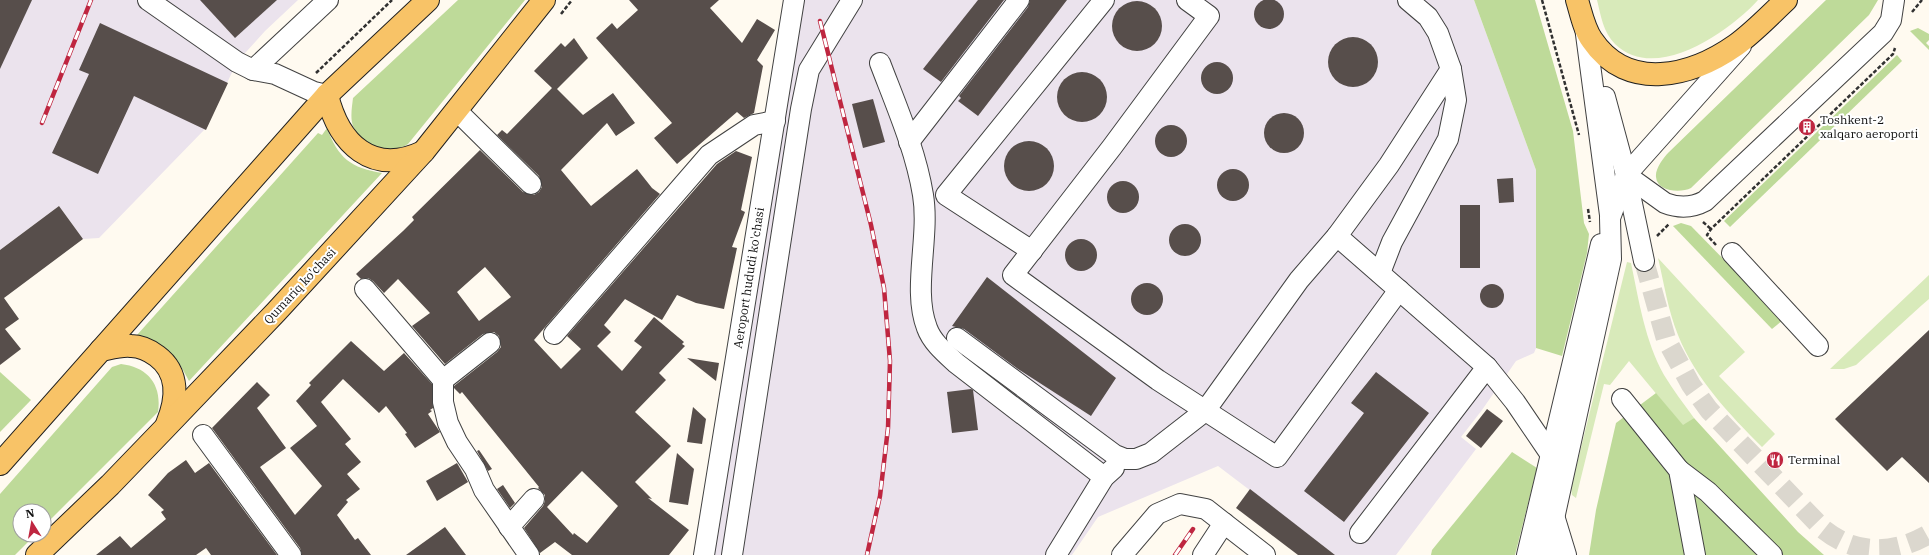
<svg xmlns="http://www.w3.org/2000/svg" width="1929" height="555" viewBox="0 0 1929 555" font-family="'IBM Plex Serif',serif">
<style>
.industrial{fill:#ebe3ed}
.green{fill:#d8eaba}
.forest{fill:#beda99}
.building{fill:#574e4b;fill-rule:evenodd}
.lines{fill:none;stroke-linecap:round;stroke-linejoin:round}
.minor-tunnel{stroke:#dbd7ce;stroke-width:20;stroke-dasharray:20 10;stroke-linecap:butt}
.minor-casing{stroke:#424242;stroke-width:22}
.major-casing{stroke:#202020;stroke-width:24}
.path{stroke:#313131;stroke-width:2.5;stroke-dasharray:4 2;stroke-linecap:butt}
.minor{stroke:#fff;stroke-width:20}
.major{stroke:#f8c367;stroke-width:22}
.rail-casing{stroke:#bf2640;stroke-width:4.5}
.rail{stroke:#fff;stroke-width:3;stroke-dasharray:9;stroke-linecap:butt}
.labels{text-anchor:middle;stroke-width:4;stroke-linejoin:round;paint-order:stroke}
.poi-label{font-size:12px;fill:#0f0f0f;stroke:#fff;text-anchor:start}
.street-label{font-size:12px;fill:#0f0f0f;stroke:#fff}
</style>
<rect width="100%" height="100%" fill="#fffaf0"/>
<!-- industrial -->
<g class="industrial">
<polygon points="0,0 298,0 265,31 237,62 205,129 99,238 83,239 59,206 0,250"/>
<polygon points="804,0 1474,0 1536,170 1536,348 1534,353 1516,361 1482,410 1461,437 1476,449 1396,555 1335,555 1218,466 1098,517 1072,555 714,555"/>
</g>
<!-- green -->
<g class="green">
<path d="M1597 0H1758C1730 31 1656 84 1615 44 1603 32 1601 16 1597 0Z"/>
<path d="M1658 258 1745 352 1719 376 1775 434 1762 447C1729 414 1695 378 1678 335 1668 311 1664 283 1658 258Z"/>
<path d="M1627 262 1631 263C1639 301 1645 341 1664 375 1673 390 1684 404 1694 418L1683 426 1629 361 1610 385 1604 384 1576 498 1572 495 1571 488Z"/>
<polygon points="1929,275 1929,299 1922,305 1856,365 1844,369 1830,369"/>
</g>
<!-- forest -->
<g class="forest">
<path d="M458 0H525L408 144C390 156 362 147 353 126 350 118 352 107 353 98Z"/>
<polygon points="1474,0 1535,0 1573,131 1584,223 1589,234 1587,253 1562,356 1536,348 1536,170"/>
<path d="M1826 0H1878L1869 15 1691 188C1681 193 1657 192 1656 177 1655 169 1663 158 1669 152Z"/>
<polygon points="1918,28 1929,34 1929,40 1926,43 1929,46 1929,50 1910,31"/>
<polygon points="1897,55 1902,61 1730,227 1724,221"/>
<path d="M327 128C338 158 351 168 382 173L189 381C176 355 165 344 137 335L318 133 322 135Z"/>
<polygon points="1681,223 1691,226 1783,320 1772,329 1673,226"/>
<path d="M121 364C148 367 162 385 158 412L44 526V511H20V535H35L15 555H0V494L112 367Z"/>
<polygon points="0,372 31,400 0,432"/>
<polygon points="1656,393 1683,425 1694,418 1798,532 1824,555 1589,555 1596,510 1616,423"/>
<polygon points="1512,452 1537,468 1515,555 1431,555 1432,550"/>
</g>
<!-- building -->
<g class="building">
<circle cx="1269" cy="14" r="15"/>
<polygon points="0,0 32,0 0,69"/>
<polygon points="200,0 277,0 235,38"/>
<polygon points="629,0 719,0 710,8 742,43 757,19 775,30 757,60 763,66 754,113 744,118 737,112 677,164 654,138 672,123 596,38 612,23 617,29 638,10"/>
<polygon points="978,0 1004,0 941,82 923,69"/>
<polygon points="1030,0 1067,0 978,116 958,101 961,98 959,96 1028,7"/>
<circle cx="1137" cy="26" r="25"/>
<polygon points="100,23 228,83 206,130 134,96 98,174 52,153 89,74 79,70"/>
<circle cx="1353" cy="62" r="25"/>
<path d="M574 38 588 58 557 89 583 115 613 93 635 123 616 136 607 123 561 170 591 206 637 169 652 188 660 194 534 340 561 369 581 349 567 336 717 164 736 151 752 157 741 210 745 212 732 247 737 248 724 309 696 303 677 295 662 320 625 299 604 325 611 332 597 346 622 371 642 347 634 341 654 317 684 342 682 344 685 346 659 373 666 380 635 412 671 446 635 482 652 499 648 498 689 530 669 555H572L555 542 540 553 524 528 543 506 545 501V495L538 488 539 487 462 392 460 394 454 388V386L497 352 501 347 499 336 494 332 483 334 445 364 412 326 430 313 398 279 384 293 373 281 368 278 361 279 356 274 403 231 414 220 412 217 480 150 523 192 534 195 539 192 542 187 539 176 497 135 502 130 507 134 552 88 534 71 561 43 565 47ZM485 267 511 297 479 321 457 292ZM582 471 618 506 587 543 574 533 573 535 547 507Z"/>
<circle cx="1217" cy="78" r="16"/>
<circle cx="1082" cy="97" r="25"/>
<polygon points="873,99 885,142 863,148 852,104"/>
<circle cx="1284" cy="133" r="20"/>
<circle cx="1171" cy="141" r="16"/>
<circle cx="1029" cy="166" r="25"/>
<circle cx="1233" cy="185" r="16"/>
<polygon points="1513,178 1514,202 1499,203 1497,179"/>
<circle cx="1123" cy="197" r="16"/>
<rect x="1460" y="205" width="20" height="63"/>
<polygon points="59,206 83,239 4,298 19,319 5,329 21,349 0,365 0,250"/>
<circle cx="1185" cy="240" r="16"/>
<circle cx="1081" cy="255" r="16"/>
<polygon points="987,277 1116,378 1091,416 1018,369 964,329 952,326"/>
<circle cx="1147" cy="299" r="16"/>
<circle cx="1492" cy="296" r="12"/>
<polygon points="1929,330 1929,483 1902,457 1887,471 1835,419"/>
<polygon points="351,341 384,371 404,353 432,384 433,408 430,410 432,411 428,414 440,432 415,448 405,434 407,433 386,406 379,413 343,379 321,402 351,439 345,444 361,462 347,474 360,489 346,500 348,502 337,515 355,540 358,538 371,555 302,555 300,548 212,428 257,382 270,395 257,408 286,448 260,467 295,515 322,486 290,448 317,426 296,401 311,385 309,383"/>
<polygon points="687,358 719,363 716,381"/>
<polygon points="1376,372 1429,413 1344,522 1304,491 1364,413 1351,403"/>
<polygon points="971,389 973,390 978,430 952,433 947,392"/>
<polygon points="693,407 706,419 702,444 687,442"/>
<polygon points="1487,409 1503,421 1481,448 1466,436"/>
<polygon points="479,450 492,469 488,471 477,451"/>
<polygon points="677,453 694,469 688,505 669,502"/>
<polygon points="186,460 195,473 209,463 277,555 211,555 206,548 196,555 96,555 120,536 131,548 166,519 161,512 164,510 148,495 168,473"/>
<polygon points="457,463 468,482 437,501 426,481"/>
<polygon points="503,485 515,503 510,508 497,489"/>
<polygon points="1250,489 1335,555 1298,555 1236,508"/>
<polygon points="445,527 466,555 406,555"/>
</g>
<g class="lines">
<!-- minor-tunnel -->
<path class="minor-tunnel" d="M1644 261 1666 339 1691 385 1709 410 1823 529C1855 555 1893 555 1929 534"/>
<defs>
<g id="minor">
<polyline points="148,0 237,62 253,70"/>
<polyline points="1187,0 1209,16 1112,147 1013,275 1158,380 1277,457 1399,290"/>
<polyline points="1585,27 1610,215"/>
<path d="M880 63C896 105 916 151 923 195 930 237 912 290 927 328 932 342 945 353 956 363L1104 477"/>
<polyline points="327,95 314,92 275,74 253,70 328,0"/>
<polyline points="1605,97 1626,175 1644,261"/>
<polyline points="457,111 531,184"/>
<polyline points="909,142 1019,0"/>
<path d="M1626 175 1665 203C1678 208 1692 208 1705 201L1883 33 1891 20 1894 0"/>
<polyline points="1337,236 1389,165 1451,69"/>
<polyline points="1032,251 946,195 1104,0"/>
<polyline points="1732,253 1818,346"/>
<polyline points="1380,273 1392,242 1448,139 1456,100 1451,69 1438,33 1428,17 1408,0"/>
<polyline points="365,289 443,380 443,402 448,423 457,442 475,469 484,490 529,555"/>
<polyline points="554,334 709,155 754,125 775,121"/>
<polyline points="957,338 1115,455 1125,459 1136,459 1151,453 1205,411 1299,280 1337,236 1487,367 1360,533"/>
<polyline points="1487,367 1515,402 1551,455 1551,463"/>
<polyline points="443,380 490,343"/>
<polyline points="1622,399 1679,470 1695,555"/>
<polyline points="203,435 291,555"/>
<polyline points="1679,470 1708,492 1772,555"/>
<polyline points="1555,519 1566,555"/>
<polyline points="509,527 534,499"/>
<polyline points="704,555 794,0"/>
<polyline points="732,555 801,109 809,70 852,0"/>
<polyline points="1056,555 1104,477 1114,468"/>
<polyline points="1122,555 1157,514 1180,504 1206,509 1265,555"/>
<polyline points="1203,555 1224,523"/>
<polyline points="1527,555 1601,244"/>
<polyline points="1546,555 1611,259 1610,218 1626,175 1741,46"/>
</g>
<g id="major">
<path d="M1577 0C1581 13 1584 29 1592 40 1628 93 1692 76 1736 45 1754 32 1770 15 1786 0"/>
<path d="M327 95C339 144 372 176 423 152"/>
<path d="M101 350C111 348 121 345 131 346 141 346 149 350 157 356 180 373 177 400 167 424"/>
<polyline points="0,464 327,95 428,0"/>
<polyline points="37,555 110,485 165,428 276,312 424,151 544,0"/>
</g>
</defs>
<!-- minor casing -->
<use href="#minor" class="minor-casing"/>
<!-- major casing -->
<use href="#major" class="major-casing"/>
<!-- path -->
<g class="path">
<polyline points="1542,0 1579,135"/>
<polyline points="1912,12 1922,0"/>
<polyline points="561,14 572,0"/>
<polyline points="316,73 392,0"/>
<polyline points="1588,209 1590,222"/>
<polyline points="1703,222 1711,229"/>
<polyline points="1657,236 1669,224"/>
<polyline points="1716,245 1707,235 1711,229 1893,54 1895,48"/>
</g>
<!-- minor -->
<use href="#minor" class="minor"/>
<!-- major -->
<use href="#major" class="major"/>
<defs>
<g id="rail">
<polyline points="820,21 871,225 884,288 890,361 888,428 880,496 867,555"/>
<polyline points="42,123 91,0"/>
<polyline points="1175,555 1193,529"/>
</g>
</defs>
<!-- rail casing -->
<use href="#rail" class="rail-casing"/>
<!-- rail -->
<use href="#rail" class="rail"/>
</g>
<!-- icons -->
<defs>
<symbol id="building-disc" viewBox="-11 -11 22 22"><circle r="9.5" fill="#bf2640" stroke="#fff"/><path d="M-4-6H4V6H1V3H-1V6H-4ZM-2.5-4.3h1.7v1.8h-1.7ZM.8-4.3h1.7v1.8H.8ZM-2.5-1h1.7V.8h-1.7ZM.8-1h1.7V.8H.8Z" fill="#fff"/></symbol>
<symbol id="restaurant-disc" viewBox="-11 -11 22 22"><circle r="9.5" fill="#bf2640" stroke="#fff"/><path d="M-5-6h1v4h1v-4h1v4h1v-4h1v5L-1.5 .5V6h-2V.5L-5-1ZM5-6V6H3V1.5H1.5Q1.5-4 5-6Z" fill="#fff"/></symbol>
</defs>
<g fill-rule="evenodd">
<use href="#building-disc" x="1797" y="117" width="20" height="20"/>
<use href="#restaurant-disc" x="1765" y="450" width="20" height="20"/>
</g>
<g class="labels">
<!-- poi labels -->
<g class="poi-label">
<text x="1820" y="124">Toshkent-2<tspan x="1820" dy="14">xalqaro aeroporti</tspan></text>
<text x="1788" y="464">Terminal</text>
</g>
<!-- street labels -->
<g class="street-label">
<text transform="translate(749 278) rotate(-81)" y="4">Aeroport hududi ko'chasi</text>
<text transform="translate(300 286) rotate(-47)" y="4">Qumariq ko'chasi</text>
</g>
</g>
<!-- north arrow -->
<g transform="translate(32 523) rotate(349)"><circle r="19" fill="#ffffff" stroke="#9f9f9f"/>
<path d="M0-3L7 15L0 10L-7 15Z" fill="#bf2640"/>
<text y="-6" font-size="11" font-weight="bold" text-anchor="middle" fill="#0f0f0f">N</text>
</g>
</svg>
